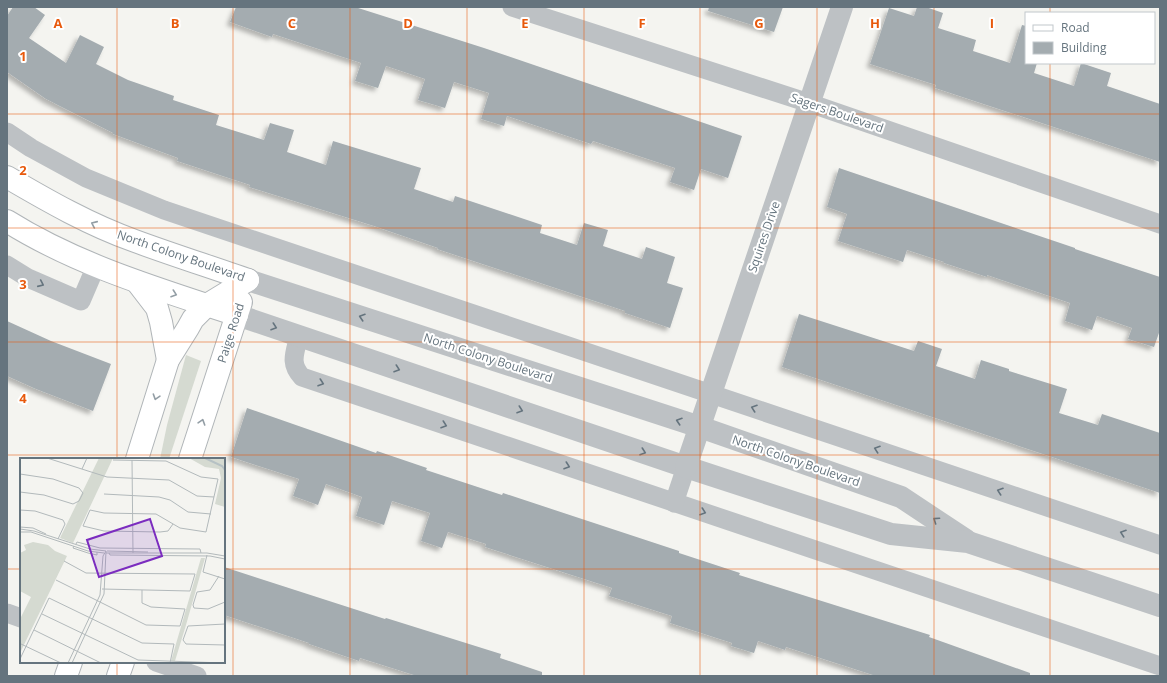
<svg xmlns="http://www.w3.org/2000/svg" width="1167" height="683" viewBox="0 0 1167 683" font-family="'Open Sans',sans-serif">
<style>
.green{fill:#d5dad1}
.building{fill:#a4acb0;filter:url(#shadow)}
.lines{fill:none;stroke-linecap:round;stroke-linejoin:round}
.secondary-casing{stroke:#b0b5b8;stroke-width:24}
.minor{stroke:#bdc1c4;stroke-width:19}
.tertiary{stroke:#bdc1c4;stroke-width:22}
.secondary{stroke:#fff;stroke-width:22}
.oneway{stroke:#939ea5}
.oneway2{stroke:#65747e}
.grid{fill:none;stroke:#e8590c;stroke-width:1;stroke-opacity:0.55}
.labels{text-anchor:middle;stroke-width:4;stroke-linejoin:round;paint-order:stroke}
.street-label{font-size:12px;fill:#65747e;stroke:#fff}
.inset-river{fill:none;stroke:#b6c1c4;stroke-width:2}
.inset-road{fill:none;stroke:#b2b9bb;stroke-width:1}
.view{fill:#7b2cbf;fill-opacity:0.15;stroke:#7b2cbf;stroke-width:2}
.inset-edge{fill:none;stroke:#65747e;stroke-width:2}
.grid-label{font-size:13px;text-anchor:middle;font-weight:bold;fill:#e8590c;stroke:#fff;stroke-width:4;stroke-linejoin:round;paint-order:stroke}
</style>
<defs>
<filter id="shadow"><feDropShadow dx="-3.5" dy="3.5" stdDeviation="2" flood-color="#0004"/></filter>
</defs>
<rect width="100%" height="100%" fill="#f4f4f0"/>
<!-- green -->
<polygon class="green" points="186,355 201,361 169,459 160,459 167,425"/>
<!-- building -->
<g class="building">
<polygon points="13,7 34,7 45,15 29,38 66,63 80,35 104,47 96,64 128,80 174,96 173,100 219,115 216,125 264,140 270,123 294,130 287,152 326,165 333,141 421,168 414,189 453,202 455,196 542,225 540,233 577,245 584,223 608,230 603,246 642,259 646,247 675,257 667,283 683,288 670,328 625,313 625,311 437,249 438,248 374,226 249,187 250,185 177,161 178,158 113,134 113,133 46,99 7,72 7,16"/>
<polygon points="236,7 355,7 484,48 742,136 728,178 701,169 694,190 670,182 675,168 593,141 591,144 507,116 504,126 481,119 489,93 454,82 445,108 418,100 425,79 386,66 378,88 355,81 361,63 273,34 272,37 230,22"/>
<polygon points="709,7 783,7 774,32 708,11"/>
<polygon points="917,7 926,7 943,13 938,28 976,40 973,51 1010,63 1022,25 1026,26 1026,63 1037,63 1034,73 1074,86 1081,63 1111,73 1107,86 1160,104 1160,162 935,88 936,85 870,64 889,8 914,16"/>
<polygon points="839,168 1075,248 1075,249 1160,277 1160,330 1154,347 1128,339 1132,328 1097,316 1092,330 1065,321 1070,303 987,275 987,277 944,263 944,262 907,250 903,262 838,241 847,214 827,207"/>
<polygon points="799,314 914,351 918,341 942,349 936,366 975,379 981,360 1009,369 1009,371 1067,389 1059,413 1098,425 1102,414 1160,433 1160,493 782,367"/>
<polygon points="7,321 51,341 111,364 93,411 36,389 7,376"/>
<polygon points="247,408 376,453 377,451 427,468 426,470 502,495 503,493 679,551 679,553 740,573 739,575 930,635 929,637 1030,673 1030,676 876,676 786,647 785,650 758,641 754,653 731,646 732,643 670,623 672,616 609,596 612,588 485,547 486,544 448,532 442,548 421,541 430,513 392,501 384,525 356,516 362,497 326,484 318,505 293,496 299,479 231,457"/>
<polygon points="224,567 385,619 386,618 501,654 500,658 542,672 542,676 417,676 360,658 359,661 309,644 309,643 224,615"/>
</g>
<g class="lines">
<defs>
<g id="secondary">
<path d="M7 177C48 201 90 225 135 241 173 255 211 267 248 280"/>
<path d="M7 221C77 265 158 289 237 315"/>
<polyline points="137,282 157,308 161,322 168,360"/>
<polyline points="137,459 168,360 188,328 193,319 207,305 248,280"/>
<polyline points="190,459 241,302"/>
<polyline points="66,676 71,662"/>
<polyline points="118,676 123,662"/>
</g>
</defs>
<!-- secondary casing -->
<use href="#secondary" class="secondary-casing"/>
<!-- minor -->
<g class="minor">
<polyline points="512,7 809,103 1160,224"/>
<polyline points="7,132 31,148 86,178 164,210 1160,545"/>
<polyline points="7,265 28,278 81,301 96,266"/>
<path d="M299 336C295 353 289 363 302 377L1160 666"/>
<polyline points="674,503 686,467"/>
<polyline points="7,613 21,618"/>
<polyline points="156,662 197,676"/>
</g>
<!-- tertiary -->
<g class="tertiary">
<polyline points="248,280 700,427 901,497 966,540"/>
<polyline points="237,315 686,467 891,534 968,542 1160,606"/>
<path d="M686 467C738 314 790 160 842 7"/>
</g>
<!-- secondary -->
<use href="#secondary" class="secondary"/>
</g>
<!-- one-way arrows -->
<defs><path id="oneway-chevron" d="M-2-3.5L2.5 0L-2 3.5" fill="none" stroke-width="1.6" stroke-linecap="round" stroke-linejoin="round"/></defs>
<g class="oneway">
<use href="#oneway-chevron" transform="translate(94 224) rotate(-156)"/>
<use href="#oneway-chevron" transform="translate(174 294) rotate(19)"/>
<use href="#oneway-chevron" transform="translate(156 397) rotate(108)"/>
<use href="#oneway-chevron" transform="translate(202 422) rotate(-72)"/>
</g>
<g class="oneway2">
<use href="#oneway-chevron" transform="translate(41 284) rotate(24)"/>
<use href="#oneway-chevron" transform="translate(362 317) rotate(-162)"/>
<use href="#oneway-chevron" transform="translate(274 327) rotate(19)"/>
<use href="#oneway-chevron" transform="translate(397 369) rotate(19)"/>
<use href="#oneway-chevron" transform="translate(321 383) rotate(19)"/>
<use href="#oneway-chevron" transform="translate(754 408) rotate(-161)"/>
<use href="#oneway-chevron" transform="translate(520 410) rotate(19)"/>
<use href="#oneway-chevron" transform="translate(679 421) rotate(-162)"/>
<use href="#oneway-chevron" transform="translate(444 425) rotate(19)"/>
<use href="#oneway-chevron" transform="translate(877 449) rotate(-161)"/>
<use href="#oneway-chevron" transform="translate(643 452) rotate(19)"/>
<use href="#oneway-chevron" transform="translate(567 466) rotate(19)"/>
<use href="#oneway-chevron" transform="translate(1000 491) rotate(-161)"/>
<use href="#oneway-chevron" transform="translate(703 512) rotate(19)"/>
<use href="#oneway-chevron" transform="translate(936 520) rotate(-146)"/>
<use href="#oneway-chevron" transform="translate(1123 533) rotate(-161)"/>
</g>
<!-- grid -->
<path class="grid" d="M117 7V459M233 7V676M350 7V676M467 7V676M584 7V676M700 7V676M817 7V676M934 7V676M1050 7V13M1050 63V676M7 114H1160M7 228H1160M7 342H1160M7 455H1160M7 569H21M224 569H1160M117 662V676"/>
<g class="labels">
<!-- street labels -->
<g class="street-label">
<text transform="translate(837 113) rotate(19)" y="4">Sagers Boulevard</text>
<text transform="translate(764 237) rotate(-71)" y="4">Squires Drive</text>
<text transform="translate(181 256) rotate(19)" y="4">North Colony Boulevard</text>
<text transform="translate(231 333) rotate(-72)" y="4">Paige Road</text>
<text transform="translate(488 358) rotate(18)" y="4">North Colony Boulevard</text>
<text transform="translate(796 461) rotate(19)" y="4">North Colony Boulevard</text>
</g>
</g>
<!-- overview -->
<g transform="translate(20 458)">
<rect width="205" height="205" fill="#f4f4f0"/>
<path d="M79 0H93L53 85 40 80ZM169 0H205V49L195 46 201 20 199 11 185 9ZM13 84 28 87 35 93 47 98 0 195V161L11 139 0 133V95L6 92 4 87ZM181 100H185L166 167 155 203H151Z" fill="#d5dad1"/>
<path class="inset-river" d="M185 0 202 8 205 12"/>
<path class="inset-road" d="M27 0 87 19 149 22 177 38 194 39M93 2 146 3 181 19 198 21 186 74 160 70 136 56 84 55 70 52 63 68 84 73 140 74 148 73 153 66M112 2 113 95M62 11 67 0M0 16 33 21 59 30 63 35 59 43 53 46 24 37 0 34M84 36 139 39 150 42 168 54 191 56M0 52 15 53 43 62 45 66 38 81M0 69 13 70 26 76M0 71 14 73 70 91 86 93M0 74H11L68 93 84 95M56 86 57 84 80 90 180 91 181 95M54 88 53 90 68 95 77 97V94M87 93 128 94M86 95H187L205 98M89 95 90 97 190 98 205 101M187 97 183 114 205 121M44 103 66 115 175 116 170 133 82 131M199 118 190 132 177 134 173 147 174 150 188 151 205 144M36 122 126 167 160 168 165 151 131 149 122 145V132M22 156 118 202 204 205M205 166 168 168 163 182 166 186 205 187M14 172 81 205M1 186 41 205M0 201 29 140 122 185 154 186 150 205M48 205 80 137 83 98 86 93M52 205 84 136 86 93"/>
<path class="view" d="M130 61 142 98 79 119 67 82Z"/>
<rect width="205" height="205" class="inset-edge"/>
</g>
<g class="grid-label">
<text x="58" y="28">A</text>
<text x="175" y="28">B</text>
<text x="292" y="28">C</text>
<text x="408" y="28">D</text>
<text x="525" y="28">E</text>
<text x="642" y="28">F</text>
<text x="759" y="28">G</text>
<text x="875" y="28">H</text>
<text x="992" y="28">I</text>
<text x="23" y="61">1</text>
<text x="23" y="175">2</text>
<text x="23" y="289">3</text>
<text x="23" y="403">4</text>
</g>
<!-- border -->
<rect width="1167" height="683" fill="none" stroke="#65747e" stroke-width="16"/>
<!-- legend -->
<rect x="1025" y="12" width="130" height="52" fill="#ffffff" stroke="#c1c7cb"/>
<rect x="1033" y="25" width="20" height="6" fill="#ffffff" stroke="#c1c7cb"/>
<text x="1061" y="32" font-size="12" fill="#65747e">Road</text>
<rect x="1033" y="42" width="20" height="12" fill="#a4acb0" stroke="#c1c7cb"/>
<text x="1061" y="52" font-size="12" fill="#65747e">Building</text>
</svg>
